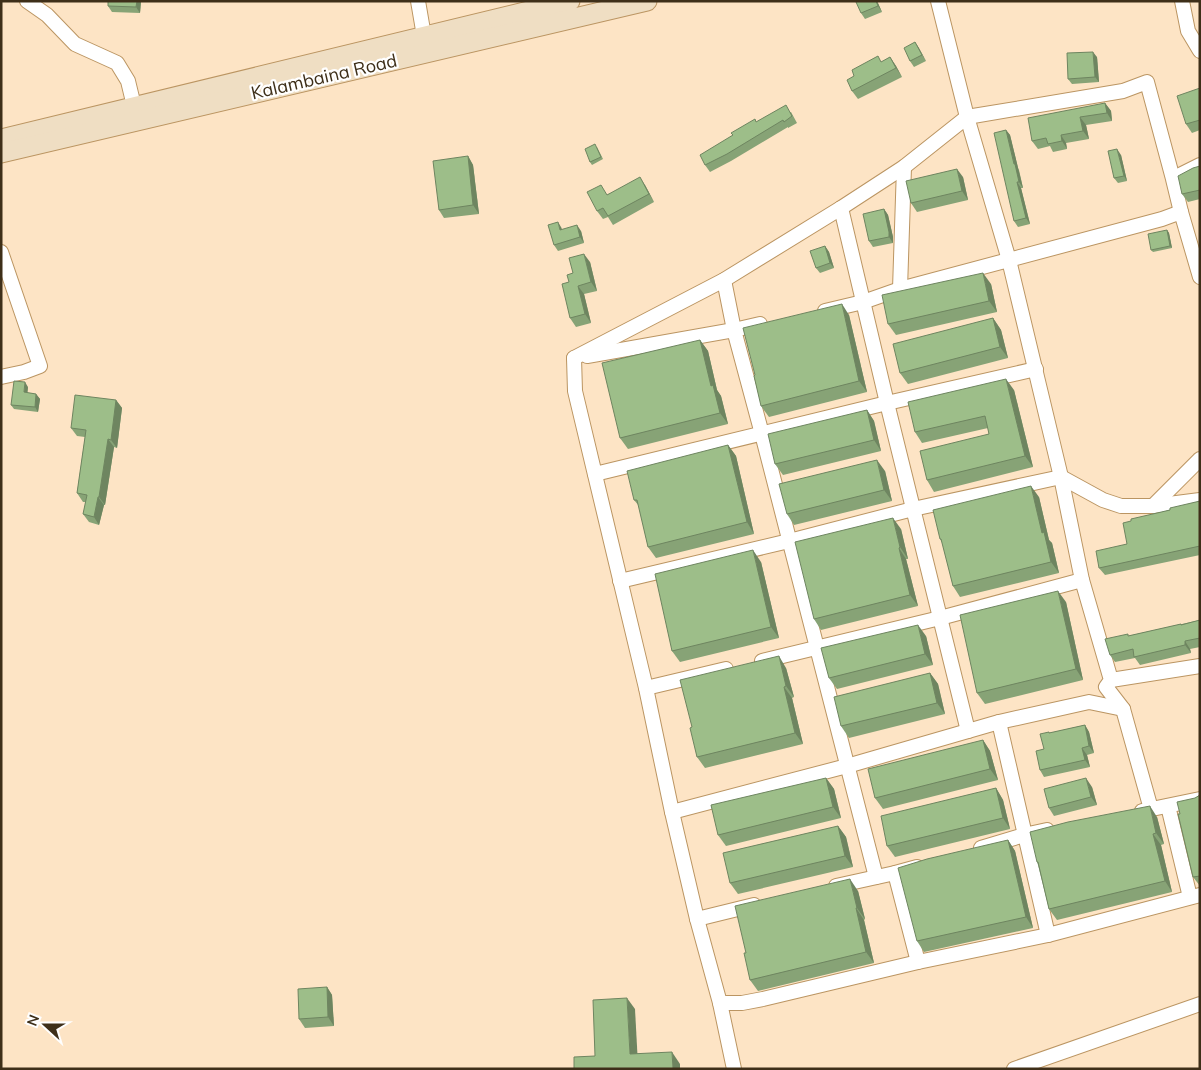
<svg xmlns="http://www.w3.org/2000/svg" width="1201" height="1070" viewBox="0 0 1201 1070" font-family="Mulish,sans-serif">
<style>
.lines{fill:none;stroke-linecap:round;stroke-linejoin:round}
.minor-casing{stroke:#bb9562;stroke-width:16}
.secondary-casing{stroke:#bb9562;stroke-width:21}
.minor{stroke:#fff;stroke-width:14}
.secondary{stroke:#efdec3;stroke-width:19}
.wall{fill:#87a376}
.shaded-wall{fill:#6e8560}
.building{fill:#9dbe89;stroke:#6e8560}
.labels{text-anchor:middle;stroke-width:4.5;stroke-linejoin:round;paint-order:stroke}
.street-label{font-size:18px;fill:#3e2f19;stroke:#fff}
</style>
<rect width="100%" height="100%" fill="#fde4c5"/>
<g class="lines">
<defs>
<g id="minor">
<polyline points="27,1 47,15 75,44 117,63 128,81 134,106"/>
<polyline points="418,1 424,36"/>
<polyline points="938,1 967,117 1009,260 1061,477 1082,580 1111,680 1106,687 1123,709 1151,809"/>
<polyline points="1182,1 1188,31 1200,51"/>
<polyline points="1178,176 1200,165"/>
<polyline points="841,208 887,403 968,731"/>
<polyline points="1,252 40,366 24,372 1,377"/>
<polyline points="724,280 734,330 762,434 876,877"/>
<polyline points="900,289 904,167"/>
<polyline points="825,311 863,302 900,289 1162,219 1181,212 1200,277"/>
<polyline points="587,356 734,330 760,324"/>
<polyline points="574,358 575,391 646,688 672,812 697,919 720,1003 742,1003 763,999 918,962 1048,935 1200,895"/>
<polyline points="574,358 724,280 841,208 904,167 967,117 1123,91 1147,82 1173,179 1181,212"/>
<polyline points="595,474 887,403 1036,369"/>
<polyline points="1153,506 1200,459"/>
<polyline points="620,581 789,541 913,509 1061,477 1103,500 1121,506 1153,506 1200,500"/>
<polyline points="762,661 940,618 1082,580"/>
<polyline points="1111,680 1200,666"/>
<polyline points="646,688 726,669"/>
<polyline points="999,722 1048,935"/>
<polyline points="1168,806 1190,897"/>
<polyline points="1142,811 1200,799"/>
<polyline points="672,812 847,766 999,722 1089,702 1123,709"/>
<polyline points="981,848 1024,835 1047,830"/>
<polyline points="895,873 918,962"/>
<polyline points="836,886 895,873 917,867"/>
<polyline points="697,919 754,905"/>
<polyline points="720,1003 734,1069"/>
<polyline points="1014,1069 1200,1004"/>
</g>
<g id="secondary">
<polyline points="1,139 570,1"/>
<polyline points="1,153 647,1"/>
</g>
</defs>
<!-- minor casing -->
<use href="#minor" class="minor-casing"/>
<!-- secondary casing -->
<use href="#secondary" class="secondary-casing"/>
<!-- minor -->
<use href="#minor" class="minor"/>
<!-- secondary -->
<use href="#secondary" class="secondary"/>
</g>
<!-- wall -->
<g class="wall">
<polygon points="141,1 140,13 112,12 108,6"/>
<polygon points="877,1 882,12 865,19 861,13"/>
<polygon points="915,42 926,61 914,67 910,61"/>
<polygon points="890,57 896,66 902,77 858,99 852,91 882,62"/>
<polygon points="1097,57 1099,82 1072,84 1068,79"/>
<polygon points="1200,88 1200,130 1192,133 1186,124"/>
<polygon points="1105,103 1111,111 1112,121 1086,125 1089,139 1066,143 1067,149 1053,152 1050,146 1038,149 1032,141"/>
<polygon points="791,112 797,123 788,128 788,127 731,161 710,172 705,165 733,135 757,122"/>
<polygon points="1006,130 1010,135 1018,168 1019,170 1023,188 1021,188 1030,224 1018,227 1014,221"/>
<polygon points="597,147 603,159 592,165 590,162"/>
<polygon points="1121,155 1127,181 1118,183 1114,178"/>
<polygon points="468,156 473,165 479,214 444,218 439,210"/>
<polygon points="1200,166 1200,199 1188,202 1182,194"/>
<polygon points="963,177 968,200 917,212 911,203"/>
<polygon points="645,185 654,202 613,225 608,217 603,219 597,211 608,194"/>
<polygon points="884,209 888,215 893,237 893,243 873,247 869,241"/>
<polygon points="561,227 562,230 581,231 584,243 558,251 554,245"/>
<polygon points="1167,230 1169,233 1172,248 1153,252 1151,250"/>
<polygon points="825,246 829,252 834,268 820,273 816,268"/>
<polygon points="590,262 597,291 584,294 591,323 576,327 570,318 569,282 573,273"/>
<polygon points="991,284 997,312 896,335 888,324"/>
<polygon points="849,315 867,392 769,417 761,406"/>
<polygon points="993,318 1001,330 1008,358 908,384 900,373"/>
<polygon points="700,340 708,351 717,390 721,396 728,424 628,449 620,438"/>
<polygon points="28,387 27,393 36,394 40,399 38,412 14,409 11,405"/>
<polygon points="1014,390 1033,467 934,492 927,480 989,434 988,428 922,443 915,432"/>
<polygon points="116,400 122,408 117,448 114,447 105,505 104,505 99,525 89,522 83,514 86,502 83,502 77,493 85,437 77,436 71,428"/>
<polygon points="867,410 874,421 881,451 783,475 775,464"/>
<polygon points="728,445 736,456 754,534 656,558 648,547 639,506 634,500"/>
<polygon points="885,471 892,501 794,525 787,514"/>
<polygon points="1039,497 1049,540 1052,543 1059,573 960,597 953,586 943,544 940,539"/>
<polygon points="1200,501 1200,555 1105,575 1099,568 1127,544 1131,521"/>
<polygon points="901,529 908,559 906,559 918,606 821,630 814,619"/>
<polygon points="761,562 779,638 680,662 672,651"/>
<polygon points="1066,602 1083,680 985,704 977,693"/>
<polygon points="1200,620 1200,647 1190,649 1191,653 1140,665 1135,658 1115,662 1110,655 1128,634 1128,636"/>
<polygon points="926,636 933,665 837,689 829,678"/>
<polygon points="786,668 794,697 792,698 803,744 705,768 697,757 692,727"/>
<polygon points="930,673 938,684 945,714 849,738 841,726"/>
<polygon points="1085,725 1089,732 1094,753 1087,755 1090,767 1044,777 1040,770 1044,749 1050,733"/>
<polygon points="983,740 990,751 998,780 883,809 875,798"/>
<polygon points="826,778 834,789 841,818 726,846 718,835"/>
<polygon points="1092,787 1097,805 1054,816 1049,808"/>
<polygon points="996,788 1003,800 1010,829 895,857 887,846"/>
<polygon points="1200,795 1200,886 1193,877 1180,814 1195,798"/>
<polygon points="1157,817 1164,844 1161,845 1172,892 1057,920 1049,909 1038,865 1037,862"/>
<polygon points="838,826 846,837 853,867 738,894 730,883"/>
<polygon points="1008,840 1015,851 1033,928 924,952 917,941"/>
<polygon points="858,891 865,919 864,920 874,963 758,991 750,980 746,953"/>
<polygon points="327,987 332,995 334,1026 305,1028 299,1019"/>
</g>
<!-- shaded-wall -->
<g class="shaded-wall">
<polygon points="137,1 141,1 140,13 136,7"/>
<polygon points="876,1 877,1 882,12 878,6"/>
<polygon points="915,42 919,48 926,61 922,55"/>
<polygon points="1093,52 1097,57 1099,82 1095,77"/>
<polygon points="890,57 896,66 902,77 896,68"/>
<polygon points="1105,103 1111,111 1112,121 1107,113"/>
<polygon points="1080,117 1086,125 1089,139 1083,131"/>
<polygon points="1006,130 1010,135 1023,188 1019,182"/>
<polygon points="1061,135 1066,143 1067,149 1062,141"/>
<polygon points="1117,149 1121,155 1127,181 1124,176"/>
<polygon points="468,156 473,165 479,214 473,205"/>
<polygon points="957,169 963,177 968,200 962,191"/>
<polygon points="640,177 645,185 654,202 649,194"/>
<polygon points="1017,182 1021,188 1030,224 1026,218"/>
<polygon points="884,209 888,215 893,237 893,243 889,237"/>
<polygon points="558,222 561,227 564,236 560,230"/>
<polygon points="577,225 581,231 584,243 580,237"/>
<polygon points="1167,230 1169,233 1172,248 1170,246"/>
<polygon points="825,246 829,252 834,268 830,263"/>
<polygon points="584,254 590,262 597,291 591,282"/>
<polygon points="983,273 991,284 997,312 989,301"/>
<polygon points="578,286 584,294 591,323 585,314"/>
<polygon points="842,304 849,315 867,392 859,381"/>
<polygon points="993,318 1001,330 1008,358 1000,347"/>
<polygon points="700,340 708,351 717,390 721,396 728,424 720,413 711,386"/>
<polygon points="1006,379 1014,390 1033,467 1025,456"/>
<polygon points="25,382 28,387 27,397 24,392"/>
<polygon points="36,394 40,399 38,412 35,407"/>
<polygon points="116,400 122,408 117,448 111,440"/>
<polygon points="867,410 874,421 881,451 874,440"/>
<polygon points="108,439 114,447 105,505 99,497"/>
<polygon points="728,445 736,456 754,534 747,522"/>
<polygon points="877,460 885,471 892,501 884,490"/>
<polygon points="1031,486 1039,497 1049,540 1052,543 1059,573 1051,562 1042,533"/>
<polygon points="98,497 104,505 99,525 94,517"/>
<polygon points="893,518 901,529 908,559 900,547"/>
<polygon points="899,548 906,559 918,606 910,595"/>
<polygon points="753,550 761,562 779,638 771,627"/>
<polygon points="1058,591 1066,602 1083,680 1076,669"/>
<polygon points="918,625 926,636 933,665 925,654"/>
<polygon points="1185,641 1190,649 1191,653 1185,645"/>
<polygon points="779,656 786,668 794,697 786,686"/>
<polygon points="930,673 938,684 945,714 937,703"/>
<polygon points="784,687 792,698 803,744 795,733"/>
<polygon points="1085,725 1089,732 1094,753 1089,746"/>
<polygon points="983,740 990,751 998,780 990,769"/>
<polygon points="1082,748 1087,755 1090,767 1085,760"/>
<polygon points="826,778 834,789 841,818 833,807"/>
<polygon points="1086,778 1092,787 1097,805 1091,797"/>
<polygon points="996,788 1003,800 1010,829 1003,818"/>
<polygon points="1150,806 1157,817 1164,844 1156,833"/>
<polygon points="838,826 846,837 853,867 845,856"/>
<polygon points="1153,834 1161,845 1172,892 1165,881"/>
<polygon points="1008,840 1015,851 1033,928 1026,917"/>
<polygon points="850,879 858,891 865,919 857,908"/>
<polygon points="856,908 864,920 874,963 866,952"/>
<polygon points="327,987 332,995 334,1026 328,1017"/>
<polygon points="627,998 635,1009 638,1065 630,1054"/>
<polygon points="672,1052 680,1064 680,1069 673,1069"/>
</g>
<!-- building -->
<g class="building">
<polygon points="108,1 137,1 136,7 108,6"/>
<polygon points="858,1 876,1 878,6 861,13 856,2"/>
<polygon points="915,42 922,55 910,61 904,48"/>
<polygon points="1093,52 1095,77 1068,79 1067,53"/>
<polygon points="878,56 881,62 890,57 896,68 852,91 847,80 854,76 852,70"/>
<polygon points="1200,88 1200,120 1186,124 1177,96"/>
<polygon points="1105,103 1107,113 1080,117 1083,131 1061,135 1062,141 1048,144 1046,138 1032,141 1028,118"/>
<polygon points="786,105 792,116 784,122 783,120 727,154 705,165 700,155 733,135 731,133 755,119 756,122"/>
<polygon points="1006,130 1014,164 1015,164 1019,182 1017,182 1026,218 1014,221 994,133"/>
<polygon points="595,144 601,157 590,162 585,149"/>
<polygon points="1117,149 1124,176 1114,178 1108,151"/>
<polygon points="468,156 473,205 439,210 433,161"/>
<polygon points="1200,166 1200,190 1182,194 1178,176 1193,168"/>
<polygon points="957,169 962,191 911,203 906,181"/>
<polygon points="640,177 649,194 608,216 603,208 597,211 587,192 601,185 607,195"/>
<polygon points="884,209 889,232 889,237 869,241 863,214"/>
<polygon points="558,222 560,230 577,225 580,237 554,245 548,225"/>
<polygon points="1167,230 1170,246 1151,250 1148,234"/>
<polygon points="825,246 830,263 816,268 810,251"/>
<polygon points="584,254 591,282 578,286 585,314 570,318 562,284 569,282 567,275 573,273 569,258"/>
<polygon points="983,273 989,301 888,324 882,295"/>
<polygon points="842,304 859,381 761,406 754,376 755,375 743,328"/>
<polygon points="993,318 1000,347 900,373 893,344"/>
<polygon points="700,340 711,386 713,385 720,413 620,438 602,363"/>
<polygon points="1006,379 1025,456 927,480 920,451 989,434 985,416 915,432 908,402"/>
<polygon points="14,381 25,382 24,392 36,394 35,407 11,405"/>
<polygon points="75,395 116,400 111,440 108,439 99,497 98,497 94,517 83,514 87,495 77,493 86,430 71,428"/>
<polygon points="867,410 874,440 775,464 768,434"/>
<polygon points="728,445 747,522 648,547 637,500 634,500 627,471"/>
<polygon points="877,460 884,490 787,514 779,484"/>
<polygon points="1031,486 1042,533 1044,532 1051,562 953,586 941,539 940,539 933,510"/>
<polygon points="1200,501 1200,546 1099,568 1096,551 1127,544 1123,523 1131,521 1131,519 1170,510 1170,508"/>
<polygon points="893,518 900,547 899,548 910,595 814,619 795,542"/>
<polygon points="753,550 771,627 672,651 655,574"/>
<polygon points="1058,591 1076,669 977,693 960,615"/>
<polygon points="1200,620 1200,638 1185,641 1185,645 1134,657 1133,649 1110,655 1105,639 1128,634 1128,636 1181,624 1181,625"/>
<polygon points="918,625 925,654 829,678 821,648"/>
<polygon points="779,656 786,686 784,687 795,733 697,757 690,728 692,727 680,680"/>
<polygon points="930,673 937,703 841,726 834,697"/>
<polygon points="1085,725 1089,746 1082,748 1085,760 1040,770 1036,751 1044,749 1040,734 1049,732 1049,733"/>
<polygon points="983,740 990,769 875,798 868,769"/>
<polygon points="826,778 833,807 718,835 711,805"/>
<polygon points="1086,778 1091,797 1049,808 1044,789"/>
<polygon points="996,788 1003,818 887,846 881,816"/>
<polygon points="1200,795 1200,876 1193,877 1178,814 1180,814 1177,802 1195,798"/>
<polygon points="1150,806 1156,833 1153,834 1165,881 1049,909 1038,862 1037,862 1030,832 1068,822"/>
<polygon points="838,826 845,856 730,883 723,853"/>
<polygon points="1008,840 1026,917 917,941 898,868 927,859"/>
<polygon points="850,879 857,908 856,908 866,952 750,980 744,953 746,953 735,906"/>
<polygon points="327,987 328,1017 299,1019 298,989"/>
<polygon points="627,998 630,1054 672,1052 673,1069 574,1069 574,1057 595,1056 593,1000"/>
</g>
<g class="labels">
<!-- street labels -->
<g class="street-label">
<text transform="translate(324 77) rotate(-13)" y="6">Kalambaina Road</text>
</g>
</g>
<!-- border -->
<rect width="1201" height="1070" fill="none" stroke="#3e2f19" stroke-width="5"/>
<!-- north arrow -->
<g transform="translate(45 1025) rotate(291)" stroke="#ffffff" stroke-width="4" paint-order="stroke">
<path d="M0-4L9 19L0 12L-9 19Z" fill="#3e2f19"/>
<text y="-8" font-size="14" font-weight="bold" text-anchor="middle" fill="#3e2f19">N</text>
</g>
</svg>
